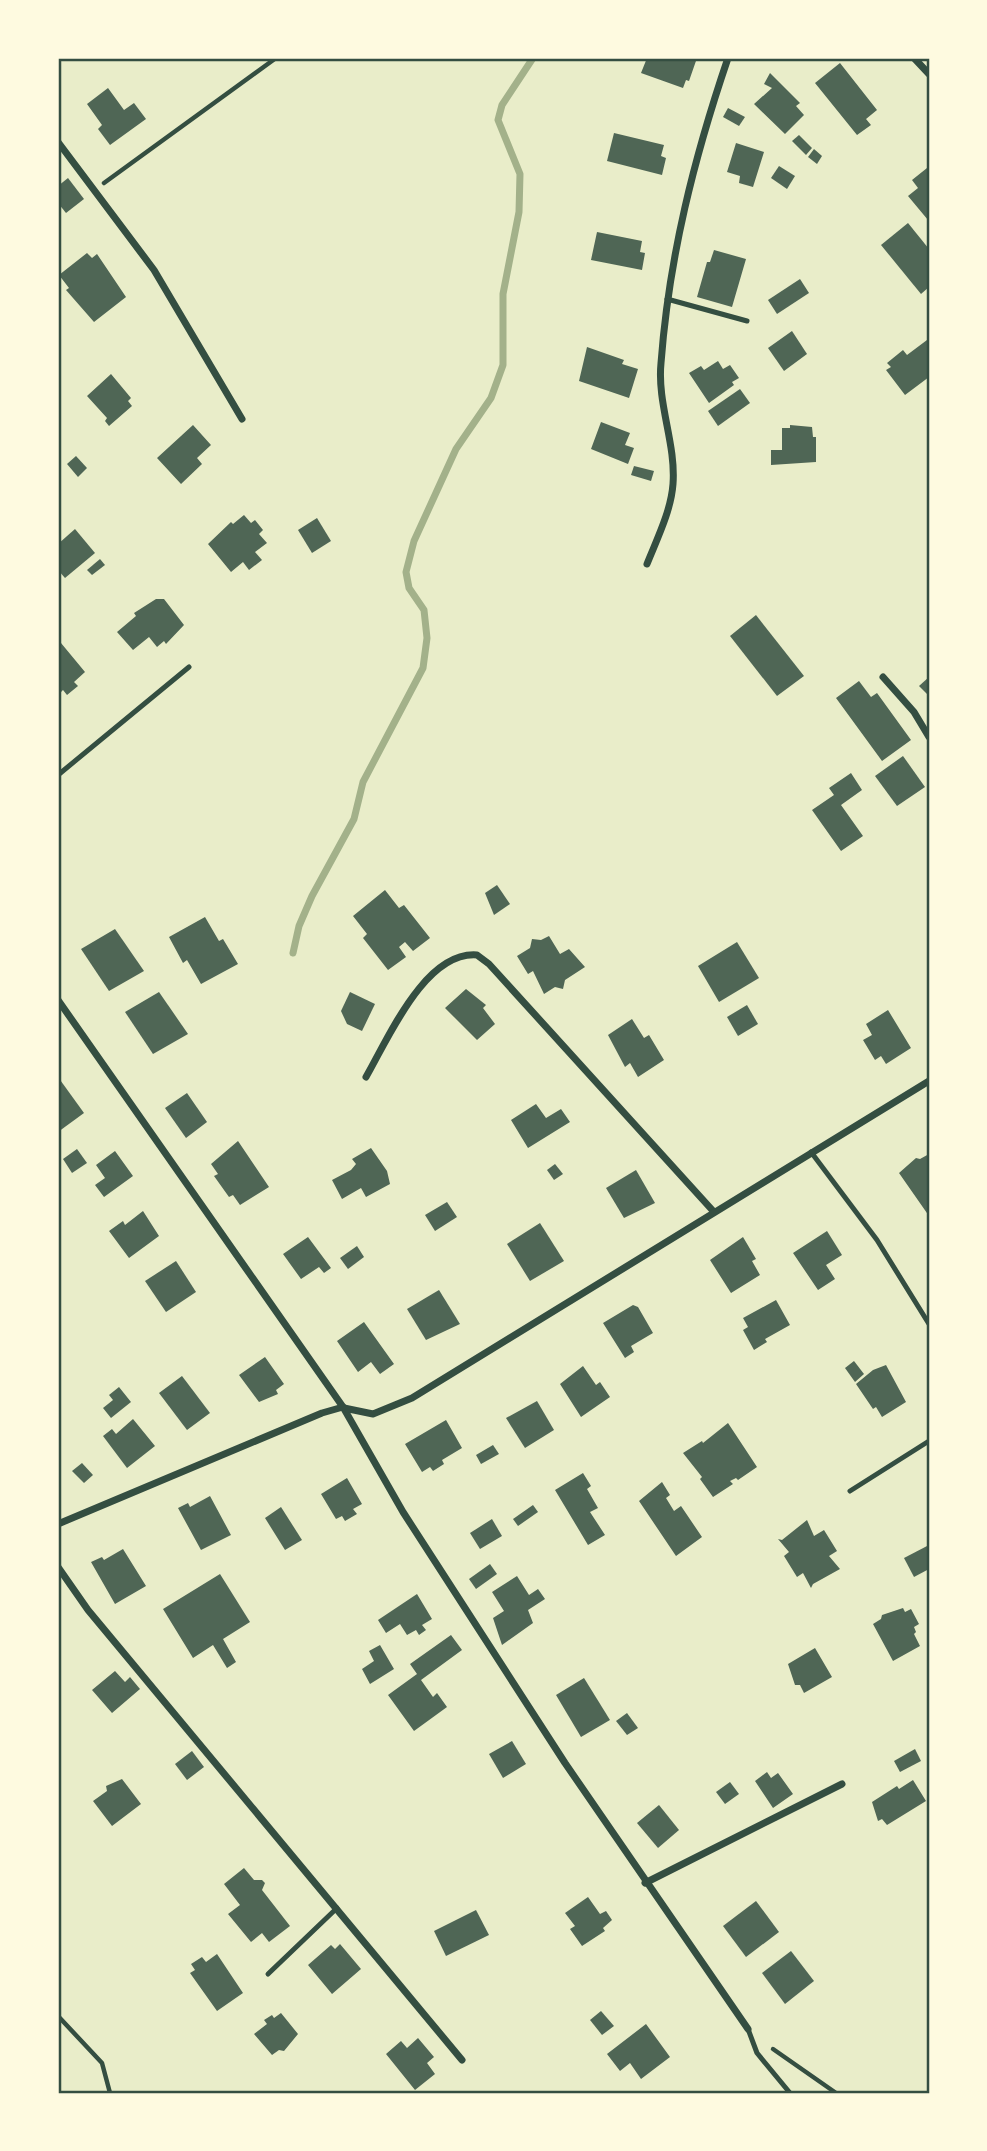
<svg xmlns="http://www.w3.org/2000/svg" width="987" height="2151" viewBox="0 0 987 2151" font-family="'PT Sans',sans-serif">
<style>
.lines{fill:none;stroke-linecap:round;stroke-linejoin:round}
.stream{stroke:#a3b18a;stroke-width:7}
.building{fill:#4f6655}
.path{stroke:#344e41;stroke-width:4.5}
.service{stroke:#344e41;stroke-width:5}
.minor{stroke:#344e41;stroke-width:7}
.neatline{fill:none;stroke:#344e41;stroke-width:2.5}
</style>
<rect width="100%" height="100%" fill="#e9edc9"/>
<g class="lines">
<!-- stream -->
<polyline class="stream" points="293,953 299,926 312,896 354,819 363,782 423,668 427,638 424,610 409,588 406,572 414,541 456,449 491,398 503,365 503,294 519,212 520,174 498,120 502,105 533,58"/>
</g>
<!-- building -->
<g class="building">
<polygon points="647,58 697,58 689,81 686,80 683,88 641,73"/>
<polygon points="840,63 877,110 866,119 871,125 857,135 815,83"/>
<polygon points="770,73 800,103 796,106 804,115 785,134 754,104 772,88 764,84"/>
<polygon points="108,88 124,110 134,103 146,119 110,145 98,129 102,125 87,104"/>
<polygon points="728,108 745,117 739,126 723,117"/>
<polygon points="614,133 664,145 661,156 666,158 662,175 607,161"/>
<polygon points="799,135 812,148 806,155 792,141"/>
<polygon points="736,143 764,152 753,187 739,183 740,176 727,172"/>
<polygon points="814,149 822,156 817,164 808,157"/>
<polygon points="779,166 795,176 787,189 771,178"/>
<polygon points="927,168 929,171 928,220 908,196 918,188 912,180"/>
<polygon points="68,178 84,199 66,213 58,203 58,186"/>
<polygon points="908,223 929,249 929,287 921,294 881,245"/>
<polygon points="597,232 642,241 640,252 645,253 642,270 591,260"/>
<polygon points="714,250 746,259 732,307 697,297 707,262 710,262"/>
<polygon points="87,253 92,258 97,254 126,297 94,322 66,290 69,288 59,275"/>
<polygon points="800,279 809,293 777,314 768,300"/>
<polygon points="792,331 807,354 784,371 768,348"/>
<polygon points="927,340 929,377 905,395 886,370 891,367 887,363 903,350 907,355"/>
<polygon points="587,347 624,360 622,364 638,369 629,398 579,381"/>
<polygon points="718,361 723,369 730,365 739,378 732,382 734,385 709,403 689,373 701,366 704,370"/>
<polygon points="111,374 131,398 128,401 132,406 109,426 105,421 107,418 87,396"/>
<polygon points="740,389 750,403 718,426 708,411"/>
<polygon points="601,422 630,433 625,445 634,448 628,464 591,449"/>
<polygon points="193,425 211,445 197,458 202,464 181,484 157,458"/>
<polygon points="790,425 812,427 813,437 816,437 816,462 771,465 771,450 782,450 782,428 790,428"/>
<polygon points="76,456 87,468 78,477 67,464"/>
<polygon points="634,466 654,471 651,481 631,475"/>
<polygon points="244,515 251,523 255,520 263,530 259,534 267,543 255,552 262,560 249,570 243,562 231,572 208,544 231,522 233,524"/>
<polygon points="317,518 331,541 312,553 298,530"/>
<polygon points="75,529 95,553 65,578 58,570 58,544"/>
<polygon points="100,559 105,565 92,575 87,570"/>
<polygon points="156,599 164,599 184,625 166,644 164,641 157,647 149,637 133,650 117,632 136,616 134,613"/>
<polygon points="756,615 804,676 777,696 730,636"/>
<polygon points="61,643 85,672 74,682 78,686 67,695 63,690 58,695 58,646"/>
<polygon points="929,677 929,696 919,686"/>
<polygon points="859,681 871,697 877,693 911,740 882,761 836,698"/>
<polygon points="903,756 925,787 897,806 875,776"/>
<polygon points="851,773 862,790 841,805 863,836 841,851 812,810 834,795 829,788"/>
<polygon points="497,885 510,904 494,915 485,893"/>
<polygon points="385,890 399,908 404,905 430,938 413,951 405,942 399,947 406,957 388,970 363,938 367,934 353,916"/>
<polygon points="205,917 219,941 223,939 238,964 201,984 187,960 183,963 169,937"/>
<polygon points="115,929 144,971 109,991 81,949"/>
<polygon points="549,936 560,954 569,949 585,967 565,980 563,989 555,987 544,994 533,971 528,974 517,956 530,948 532,939 541,940"/>
<polygon points="737,942 759,978 719,1002 698,966"/>
<polygon points="466,989 486,1005 483,1008 495,1024 477,1040 445,1008"/>
<polygon points="159,992 188,1034 153,1054 125,1012"/>
<polygon points="350,992 375,1004 362,1031 347,1024 341,1011"/>
<polygon points="747,1005 758,1024 738,1036 727,1017"/>
<polygon points="888,1010 911,1048 886,1064 881,1056 875,1060 863,1040 872,1035 866,1024"/>
<polygon points="632,1019 644,1038 649,1035 664,1060 638,1077 630,1063 625,1067 608,1035"/>
<polygon points="58,1077 84,1113 58,1132"/>
<polygon points="187,1093 207,1122 186,1138 165,1108"/>
<polygon points="536,1104 546,1118 561,1109 570,1122 528,1148 511,1120"/>
<polygon points="238,1141 269,1187 240,1205 233,1195 229,1197 214,1176 218,1174 211,1164"/>
<polygon points="371,1148 387,1171 390,1184 366,1197 361,1188 342,1199 332,1180 351,1170 356,1164 352,1159"/>
<polygon points="77,1149 87,1163 72,1173 63,1159"/>
<polygon points="115,1151 133,1176 104,1197 95,1185 105,1178 96,1165"/>
<polygon points="929,1154 929,1216 899,1173 916,1158 920,1159"/>
<polygon points="555,1164 563,1174 554,1180 547,1170"/>
<polygon points="636,1170 655,1203 624,1218 606,1188"/>
<polygon points="447,1202 457,1217 435,1231 425,1215"/>
<polygon points="143,1211 159,1236 129,1258 109,1231 123,1221 125,1225"/>
<polygon points="540,1223 564,1261 530,1281 507,1244"/>
<polygon points="827,1231 842,1255 826,1265 835,1279 818,1290 793,1253"/>
<polygon points="308,1237 331,1268 324,1273 319,1267 301,1279 283,1254"/>
<polygon points="743,1237 756,1259 752,1261 760,1275 731,1293 710,1260"/>
<polygon points="357,1246 364,1257 348,1269 340,1258"/>
<polygon points="176,1261 196,1292 166,1312 145,1281"/>
<polygon points="439,1290 460,1324 426,1340 407,1309"/>
<polygon points="776,1300 790,1325 765,1339 767,1342 754,1350 743,1330 748,1327 743,1318"/>
<polygon points="633,1305 638,1307 653,1333 631,1346 634,1352 625,1358 603,1323"/>
<polygon points="364,1322 394,1364 380,1374 371,1362 358,1372 337,1341"/>
<polygon points="265,1357 284,1384 276,1390 278,1394 259,1402 239,1375"/>
<polygon points="854,1361 864,1374 855,1382 845,1368"/>
<polygon points="886,1365 906,1402 882,1417 876,1407 873,1409 856,1384 873,1370"/>
<polygon points="583,1366 596,1385 600,1382 610,1397 581,1417 560,1384"/>
<polygon points="182,1376 210,1413 187,1430 159,1393"/>
<polygon points="119,1387 131,1402 111,1418 103,1408 113,1400 109,1395"/>
<polygon points="537,1401 554,1430 525,1448 506,1418"/>
<polygon points="133,1419 155,1446 127,1468 103,1436 112,1429 116,1434"/>
<polygon points="446,1420 462,1448 442,1460 444,1464 433,1471 430,1467 422,1472 405,1444"/>
<polygon points="728,1423 757,1467 738,1480 736,1478 730,1481 733,1484 713,1497 700,1479 702,1477 683,1453 702,1441 703,1443"/>
<polygon points="493,1445 499,1454 481,1464 476,1455"/>
<polygon points="82,1463 93,1475 84,1483 72,1471"/>
<polygon points="583,1473 591,1486 587,1489 598,1508 590,1512 605,1535 588,1545 555,1490"/>
<polygon points="347,1478 362,1504 353,1509 357,1514 345,1521 342,1516 336,1519 321,1494"/>
<polygon points="662,1482 670,1495 666,1498 674,1511 681,1506 702,1537 676,1556 639,1501"/>
<polygon points="210,1496 231,1535 201,1550 178,1508 188,1503 190,1507"/>
<polygon points="533,1505 538,1512 518,1526 513,1519"/>
<polygon points="281,1507 302,1540 285,1550 265,1518"/>
<polygon points="492,1519 502,1536 480,1549 470,1533"/>
<polygon points="807,1520 814,1536 824,1530 837,1551 829,1556 840,1569 813,1584 811,1588 803,1573 797,1577 784,1556 789,1552 778,1539 782,1540"/>
<polygon points="929,1545 929,1569 914,1577 904,1558"/>
<polygon points="123,1549 146,1586 115,1604 91,1562 102,1557 104,1560"/>
<polygon points="490,1564 497,1574 476,1589 469,1579"/>
<polygon points="220,1574 250,1622 223,1639 236,1662 227,1668 213,1645 193,1658 163,1609"/>
<polygon points="517,1576 529,1595 538,1589 545,1599 528,1610 533,1623 502,1645 493,1618 504,1611 492,1592"/>
<polygon points="417,1594 432,1619 422,1625 426,1630 419,1635 416,1630 407,1635 400,1624 386,1633 378,1620"/>
<polygon points="903,1608 905,1612 911,1609 919,1624 914,1627 916,1632 914,1634 920,1646 893,1661 873,1624 881,1619 882,1615"/>
<polygon points="451,1635 462,1650 421,1680 433,1697 437,1693 447,1707 414,1731 388,1695 417,1674 410,1664"/>
<polygon points="380,1645 394,1669 370,1684 362,1669 374,1661 369,1651"/>
<polygon points="815,1648 832,1677 804,1693 800,1685 795,1685 788,1664"/>
<polygon points="115,1671 125,1682 130,1677 140,1689 112,1713 92,1690"/>
<polygon points="584,1678 610,1720 581,1737 556,1695"/>
<polygon points="627,1713 638,1728 627,1735 616,1721"/>
<polygon points="512,1741 526,1764 503,1778 489,1754"/>
<polygon points="915,1749 921,1761 900,1772 894,1761"/>
<polygon points="192,1751 204,1767 187,1780 175,1764"/>
<polygon points="767,1772 771,1778 778,1773 793,1794 773,1808 755,1781"/>
<polygon points="122,1779 141,1804 112,1826 93,1801 107,1791 106,1786"/>
<polygon points="913,1780 926,1801 887,1825 882,1819 878,1821 872,1802 897,1786 899,1789"/>
<polygon points="730,1782 739,1794 725,1804 716,1792"/>
<polygon points="659,1805 679,1830 658,1848 637,1823"/>
<polygon points="244,1868 254,1880 262,1880 265,1883 262,1890 290,1926 269,1942 262,1933 251,1942 228,1914 240,1905 224,1884"/>
<polygon points="588,1897 600,1914 606,1911 612,1920 603,1928 605,1931 582,1946 570,1929 575,1926 565,1913"/>
<polygon points="756,1901 779,1932 746,1957 723,1926"/>
<polygon points="476,1910 489,1935 446,1956 434,1931"/>
<polygon points="340,1944 361,1969 332,1994 308,1965 331,1945 335,1949"/>
<polygon points="791,1951 814,1981 785,2004 762,1973"/>
<polygon points="217,1954 243,1993 217,2011 190,1973 195,1970 191,1964 202,1957 206,1962"/>
<polygon points="601,2011 614,2026 602,2035 590,2020"/>
<polygon points="281,2013 298,2034 284,2051 279,2050 272,2055 254,2034 267,2024 264,2020 272,2015 274,2018"/>
<polygon points="646,2024 670,2057 641,2079 630,2063 620,2071 607,2054"/>
<polygon points="418,2038 434,2057 427,2063 435,2074 415,2090 386,2054 401,2041 407,2048"/>
</g>
<g class="lines">
<!-- path -->
<g class="path">
<polyline points="104,183 276,58"/>
<polyline points="58,2016 102,2063 110,2093"/>
<polyline points="773,2049 836,2093"/>
</g>
<!-- service -->
<g class="service">
<polyline points="667,299 747,321"/>
<polyline points="58,775 189,667"/>
<polyline points="811,1152 877,1240 929,1324"/>
<polyline points="850,1491 929,1441"/>
<polyline points="268,1974 337,1908"/>
<polyline points="748,2029 757,2053 790,2093"/>
</g>
<!-- minor -->
<g class="minor">
<polyline points="914,58 929,74"/>
<polyline points="58,142 154,270 242,419"/>
<path d="M647 564C657 539 671 511 673 484 676 443 657 404 661 363 669 257 694 158 728 58"/>
<polyline points="883,677 914,712 929,737"/>
<polyline points="58,1000 343,1407 403,1512 565,1763 748,2029"/>
<path d="M366 1077C388 1039 425 951 477 955L489 964 714 1212"/>
<polyline points="344,1408 373,1414 412,1398 929,1081"/>
<polyline points="58,1524 322,1413 343,1407"/>
<polyline points="58,1567 88,1610 462,2060"/>
<polyline points="645,1883 842,1784"/>
</g>
</g>
<!-- border -->
<rect width="987" height="2151" fill="none" stroke="#fefae0" stroke-width="119"/>
<rect x="60" y="60" width="868" height="2032" class="neatline"/>
</svg>
